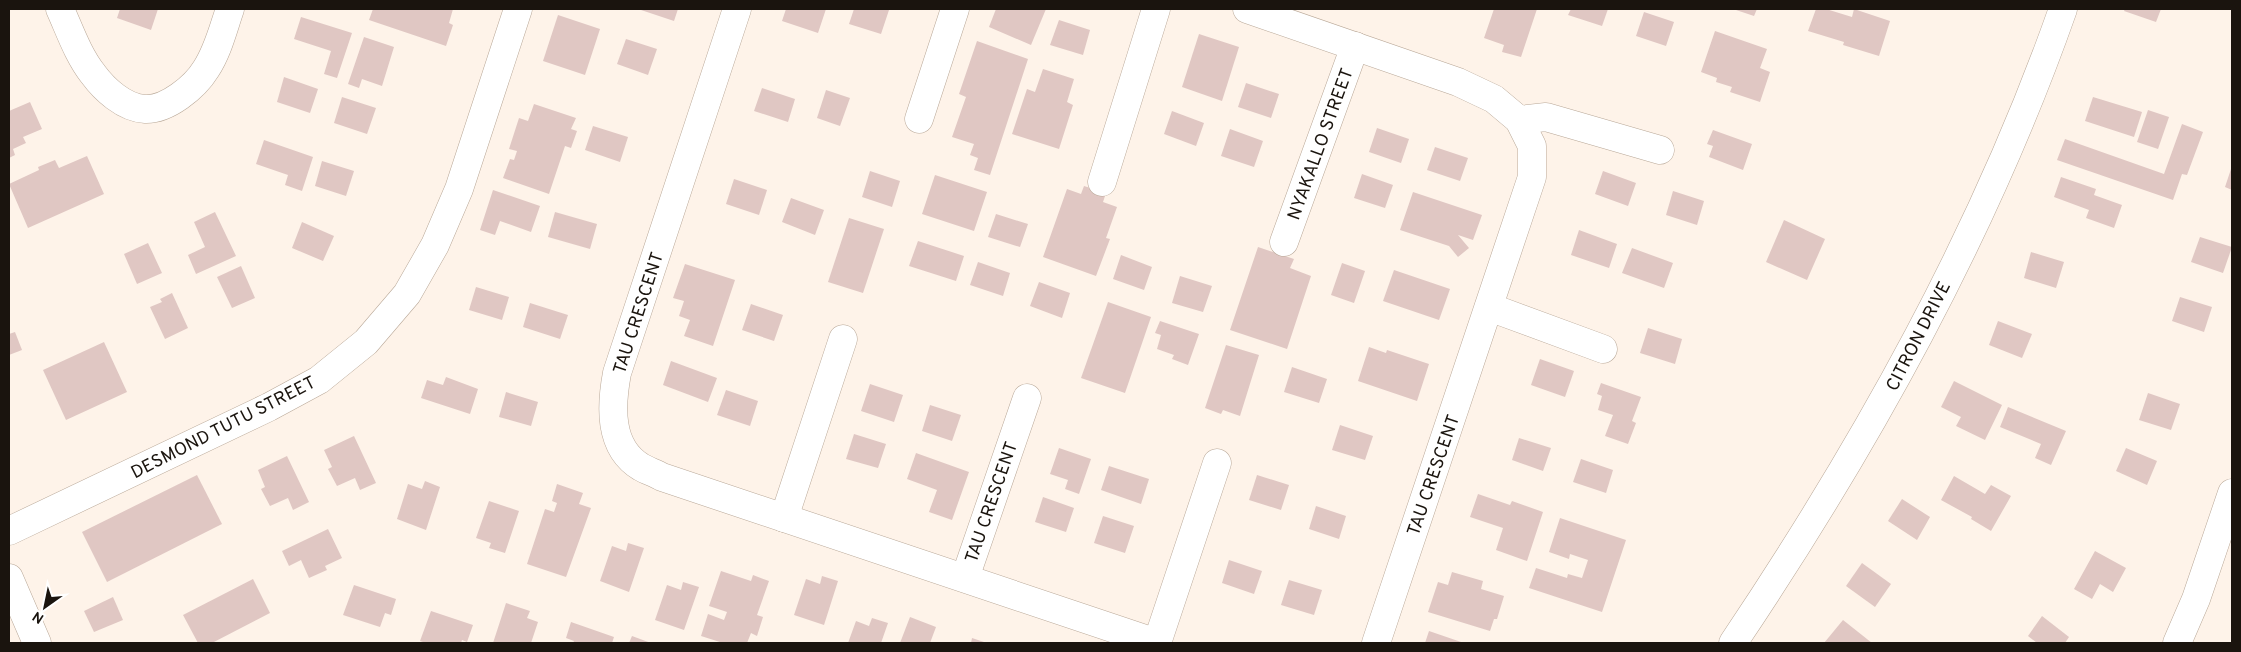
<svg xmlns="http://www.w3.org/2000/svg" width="2241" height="652" viewBox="0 0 2241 652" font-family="Overpass,sans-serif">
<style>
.building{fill:#e0c7c3}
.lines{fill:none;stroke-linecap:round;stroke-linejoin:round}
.minor-casing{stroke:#b9a898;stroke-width:29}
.tertiary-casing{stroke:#b9a898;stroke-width:29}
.minor{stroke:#fff;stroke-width:28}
.tertiary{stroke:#fff;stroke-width:28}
.labels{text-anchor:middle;stroke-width:4.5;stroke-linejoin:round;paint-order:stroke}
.street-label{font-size:18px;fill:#1a140e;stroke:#fff}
</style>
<rect width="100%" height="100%" fill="#fef3e9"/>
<!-- building -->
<g class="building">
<polygon points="120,9 158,9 151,30 117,18"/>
<polygon points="373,9 453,9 449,23 453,25 446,46 369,20"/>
<polygon points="638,9 678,9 674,21"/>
<polygon points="786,9 826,9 818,33 782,21"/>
<polygon points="854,9 889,10 881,34 849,24"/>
<polygon points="996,9 1046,9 1031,45 989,27"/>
<polygon points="1494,9 1537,9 1521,57 1502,52 1504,45 1484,38"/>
<polygon points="1571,9 1608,9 1602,26 1568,15"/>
<polygon points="1733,9 1757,9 1754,16"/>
<polygon points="1816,9 1826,9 1852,17 1854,9 1890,21 1879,56 1843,45 1844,42 1808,31"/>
<polygon points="2125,9 2161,9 2156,22 2124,11"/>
<polygon points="1644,12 1674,22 1666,46 1636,36"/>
<polygon points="558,15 600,29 585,75 543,61"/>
<polygon points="301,17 352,33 337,78 324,74 331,51 294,39"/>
<polygon points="1059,20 1090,30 1083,55 1050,45"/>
<polygon points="1715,31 1767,49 1760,68 1770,72 1760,102 1730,92 1732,87 1716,82 1717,78 1701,72"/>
<polygon points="1199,34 1239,47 1222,101 1182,87"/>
<polygon points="364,37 394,47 382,86 362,79 359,88 348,84"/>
<polygon points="626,39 657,49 648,75 617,64"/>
<polygon points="977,41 1028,59 990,175 974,170 978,158 970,155 974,144 952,137 966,97 959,94"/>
<polygon points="1043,69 1074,79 1067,102 1073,105 1059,149 1012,134 1027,89 1035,92"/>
<polygon points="284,77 318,89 310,113 277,102"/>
<polygon points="1246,83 1279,94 1271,118 1238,107"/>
<polygon points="762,88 795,99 788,122 754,111"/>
<polygon points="826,90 850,98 840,126 817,118"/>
<polygon points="342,97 376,108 367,134 334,123"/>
<polygon points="2093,97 2142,112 2134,137 2085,121"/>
<polygon points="30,102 42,129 23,137 26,143 13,149 15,155 9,158 9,111"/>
<polygon points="534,104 576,118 571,129 577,131 571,148 565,146 549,194 503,178 510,159 514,160 517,151 509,149 519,118 528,121"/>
<polygon points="2148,110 2169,117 2158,149 2137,142"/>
<polygon points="1172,111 1204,123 1196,146 1164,134"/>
<polygon points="2182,124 2203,132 2187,175 2182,174 2173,200 2057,160 2065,139 2164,174"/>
<polygon points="593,126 628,137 620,162 585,150"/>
<polygon points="1377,128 1409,139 1401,163 1369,152"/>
<polygon points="1230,129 1263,141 1254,167 1221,156"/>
<polygon points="1713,130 1752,144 1743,170 1709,157 1713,146 1707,144"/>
<polygon points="264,140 313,157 302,191 285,185 288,175 256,164"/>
<polygon points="1435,147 1468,158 1460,181 1427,170"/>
<polygon points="87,156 104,194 28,228 9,184 39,170 38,167 55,160 59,168"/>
<polygon points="322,161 354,171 346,196 315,186"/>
<polygon points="2232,166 2232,190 2225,187"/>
<polygon points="870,171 900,181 892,207 862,197"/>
<polygon points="1603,171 1636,183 1628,206 1595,194"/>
<polygon points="1362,174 1393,185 1385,208 1354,198"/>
<polygon points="935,175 987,192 974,231 922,214"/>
<polygon points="2061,177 2096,189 2094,195 2122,205 2114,228 2086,218 2089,210 2054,197"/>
<polygon points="734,179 767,190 759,215 726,204"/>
<polygon points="1084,186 1106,193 1103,202 1117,207 1106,238 1110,239 1096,276 1043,257 1067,189 1081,194"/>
<polygon points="493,190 540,206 531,232 500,221 495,235 480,230"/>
<polygon points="1673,191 1704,201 1697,225 1666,215"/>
<polygon points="1413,192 1482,215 1473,240 1458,235 1469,248 1458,257 1449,246 1400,230"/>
<polygon points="791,198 824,210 815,235 782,222"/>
<polygon points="215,212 236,256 196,274 188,255 205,247 194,222"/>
<polygon points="555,212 597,224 590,249 548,237"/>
<polygon points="996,214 1028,224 1020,247 988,237"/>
<polygon points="849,218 884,229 863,293 828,282"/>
<polygon points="1784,220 1825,239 1807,280 1766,262"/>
<polygon points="302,222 334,236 323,261 292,248"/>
<polygon points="1579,230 1617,244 1609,268 1571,255"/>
<polygon points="2200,237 2232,247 2223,273 2191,262"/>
<polygon points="918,241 964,256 956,281 909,266"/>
<polygon points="148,243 162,273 137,284 124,254"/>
<polygon points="1258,247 1294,259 1290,268 1311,276 1287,349 1230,330"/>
<polygon points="1632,248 1673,263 1664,288 1622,273"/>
<polygon points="2031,252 2064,262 2056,288 2024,278"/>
<polygon points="1121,255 1152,267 1144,290 1113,279"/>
<polygon points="978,262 1010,273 1003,296 970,285"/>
<polygon points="1342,263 1365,271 1354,303 1331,295"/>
<polygon points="685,264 735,280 713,346 684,336 690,320 679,316 684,301 673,298"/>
<polygon points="241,266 255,298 232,308 217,277"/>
<polygon points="1394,270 1450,289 1439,320 1383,301"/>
<polygon points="1180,276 1212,286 1203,312 1172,303"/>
<polygon points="1039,282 1070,293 1062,318 1030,306"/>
<polygon points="476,287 509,297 502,320 469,310"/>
<polygon points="172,293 188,328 165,339 150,307 162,302 160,299"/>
<polygon points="2180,297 2212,307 2204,332 2172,321"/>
<polygon points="1108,302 1151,317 1125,393 1081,378"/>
<polygon points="530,303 568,315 560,339 523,327"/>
<polygon points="751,304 783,315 774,341 742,330"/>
<polygon points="1160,321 1199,334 1188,365 1172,359 1174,355 1157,349 1161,335 1155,333"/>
<polygon points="1998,321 2032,334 2022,358 1989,345"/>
<polygon points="1648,328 1682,339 1675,364 1640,353"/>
<polygon points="15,332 22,350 9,355 9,334"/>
<polygon points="104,342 127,392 66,420 43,370"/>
<polygon points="1226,345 1259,355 1240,416 1223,410 1221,414 1205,408"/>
<polygon points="1369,347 1386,353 1387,350 1429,364 1417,401 1358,381"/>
<polygon points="1540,359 1574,371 1565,397 1531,385"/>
<polygon points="671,361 717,378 708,402 663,385"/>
<polygon points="1292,367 1327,379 1319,403 1284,392"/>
<polygon points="446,377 478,389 470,414 421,398 427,380 443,385"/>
<polygon points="1954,381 2002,405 1985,440 1956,426 1961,417 1941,407"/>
<polygon points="1601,383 1641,397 1632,421 1636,423 1628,444 1605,436 1613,415 1598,410 1602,396 1597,394"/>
<polygon points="870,384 903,395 894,422 861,411"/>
<polygon points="726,390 758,401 750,426 717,415"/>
<polygon points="506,392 538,402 531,426 499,417"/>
<polygon points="2148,393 2180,404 2171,430 2139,420"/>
<polygon points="930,405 961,415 952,441 922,431"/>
<polygon points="2008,407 2066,431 2051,465 2035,458 2041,444 2000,427"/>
<polygon points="1340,425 1373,436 1365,460 1332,450"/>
<polygon points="854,434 886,444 878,468 846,459"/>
<polygon points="354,436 376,483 360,490 355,478 337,486 328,469 332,467 324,450"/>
<polygon points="1519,438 1551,448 1543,471 1512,460"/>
<polygon points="1059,448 1091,459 1079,494 1065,489 1068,480 1050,474"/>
<polygon points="2126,448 2157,461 2147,485 2116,471"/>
<polygon points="916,453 969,472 952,520 929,512 937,490 907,479"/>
<polygon points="287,456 309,502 293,510 288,498 270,506 261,489 265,487 258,470"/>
<polygon points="1581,459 1613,470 1606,493 1573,482"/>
<polygon points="1109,466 1149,479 1141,504 1101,490"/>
<polygon points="197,475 222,524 107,582 82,532"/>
<polygon points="1257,475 1289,485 1281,510 1249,500"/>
<polygon points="1954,476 1985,494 1991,485 2011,496 1991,531 1971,519 1972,517 1941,500"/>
<polygon points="425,481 440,487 426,530 397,519 408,484 422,489"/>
<polygon points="557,484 583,493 579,504 591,508 566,577 527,564 545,509 554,512 557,503 552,501"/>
<polygon points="1478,494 1510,505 1512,501 1543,512 1527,561 1496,550 1503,528 1470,517"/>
<polygon points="1043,497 1074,508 1066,532 1035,522"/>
<polygon points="1902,499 1930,517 1917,540 1888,521"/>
<polygon points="489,501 519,511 505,553 489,548 491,543 476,538"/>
<polygon points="1316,506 1346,516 1339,539 1309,529"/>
<polygon points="1103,516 1134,526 1125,553 1094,543"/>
<polygon points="1560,518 1626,540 1602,612 1529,588 1536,568 1567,578 1568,574 1582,578 1588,560 1570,554 1569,559 1549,552"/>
<polygon points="328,529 342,558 325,566 327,570 309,578 301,560 289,566 282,551"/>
<polygon points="628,543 644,548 629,592 600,581 612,546 626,551"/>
<polygon points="2095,551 2126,568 2113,592 2100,584 2092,599 2074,589"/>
<polygon points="1229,560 1262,571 1254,594 1222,583"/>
<polygon points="1862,563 1891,584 1875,607 1846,586"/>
<polygon points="721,571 751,581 753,575 769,581 757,615 763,617 757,636 751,633 747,643 723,643 701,636 708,614 724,620 727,612 709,606"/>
<polygon points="1452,572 1483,581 1481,589 1504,596 1497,619 1494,619 1490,631 1428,612 1438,582 1448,585"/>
<polygon points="822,576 838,581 824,625 794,615 806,579 820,584"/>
<polygon points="253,579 270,613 212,643 198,643 183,615"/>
<polygon points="1289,580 1322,590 1314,615 1281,605"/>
<polygon points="683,582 699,587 684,630 655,620 667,585 681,590"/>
<polygon points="354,585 396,599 391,615 385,613 380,627 343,615"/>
<polygon points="113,597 123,620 94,632 84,611"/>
<polygon points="506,603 530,611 527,618 538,622 531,643 493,643"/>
<polygon points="431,611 473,625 467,642 462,640 461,643 426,643 420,641"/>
<polygon points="2042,616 2069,637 2065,643 2037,643 2028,636"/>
<polygon points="910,617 936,627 930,643 900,643"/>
<polygon points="872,618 888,623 881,643 848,643 856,621 869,626"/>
<polygon points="1843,620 1872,643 1824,643"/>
<polygon points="571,622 614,637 612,643 573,643 574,641 566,638"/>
<polygon points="1429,631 1464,643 1425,643"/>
<polygon points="632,636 651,643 629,643"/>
<polygon points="972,638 987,643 971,643"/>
</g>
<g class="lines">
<defs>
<g id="minor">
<path d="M60 9C70 31 78 55 93 74 104 89 124 108 145 109 167 110 195 87 206 69 218 51 223 29 230 9"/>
<path d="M737 9 617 373C611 405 608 447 641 467 648 471 655 473 662 477L1157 643"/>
<polyline points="1247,9 1458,82 1494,99 1519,120 1532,146 1532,177 1376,643"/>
<polyline points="919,119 955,9"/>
<polyline points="1519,120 1546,117 1660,150"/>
<polyline points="1102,182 1156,9"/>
<polyline points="1284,242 1355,46"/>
<polyline points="1489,307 1603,349"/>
<polyline points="784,518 843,339"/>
<polyline points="9,531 269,407 319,380 366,342 407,294 435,245 459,189 518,9"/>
<polyline points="9,578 37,643"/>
<polyline points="965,578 1027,398"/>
<polyline points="1157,643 1217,463"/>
<polyline points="2177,643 2196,599 2232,493"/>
</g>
<path id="tertiary" d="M1733 643C1866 445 1984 234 2063 9"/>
</defs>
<!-- minor casing -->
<use href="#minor" class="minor-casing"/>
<!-- tertiary casing -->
<use href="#tertiary" class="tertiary-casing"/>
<!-- minor -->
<use href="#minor" class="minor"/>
<!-- tertiary -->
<use href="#tertiary" class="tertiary"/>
</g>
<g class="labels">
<!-- street labels -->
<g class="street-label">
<text transform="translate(1320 144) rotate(-70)" y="6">NYAKALLO STREET</text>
<text transform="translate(638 313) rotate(-72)" y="6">TAU CRESCENT</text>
<text transform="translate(1918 336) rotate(-63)" y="6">CITRON DRIVE</text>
<text transform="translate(223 427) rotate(-27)" y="6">DESMOND TUTU STREET</text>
<text transform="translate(1433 475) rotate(-71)" y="6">TAU CRESCENT</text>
<text transform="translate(991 502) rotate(-71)" y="6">TAU CRESCENT</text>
</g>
</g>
<!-- border -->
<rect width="2241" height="652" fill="none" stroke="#1a140e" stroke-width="20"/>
<!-- north arrow -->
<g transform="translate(45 607) rotate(213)" stroke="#ffffff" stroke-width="4" paint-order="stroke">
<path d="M0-4L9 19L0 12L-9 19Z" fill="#1a140e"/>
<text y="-8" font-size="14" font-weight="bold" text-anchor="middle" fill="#1a140e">N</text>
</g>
</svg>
